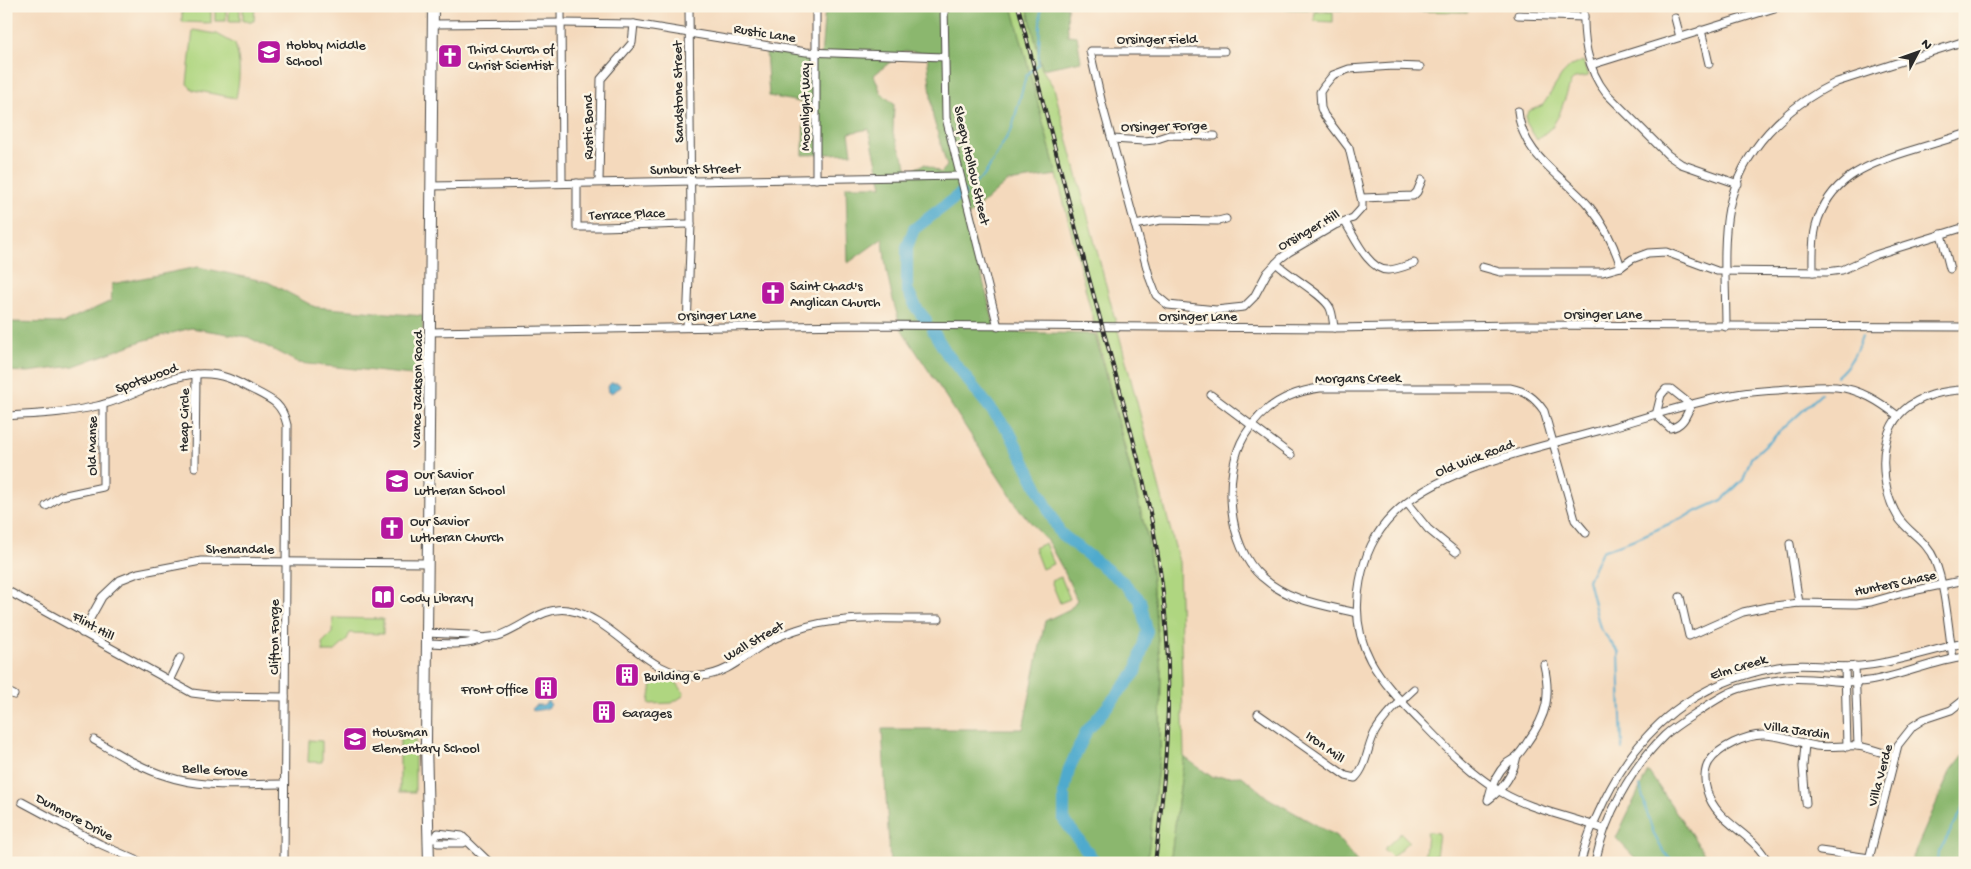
<svg xmlns="http://www.w3.org/2000/svg" width="1971" height="869" viewBox="0 0 1971 869" font-family="'Gochi Hand',sans-serif">
<style>
.green{fill:#afd680;stroke:#6d8056}
.forest{fill:#8bb76e;stroke:#5b714c;fill-rule:evenodd}
.water{fill:#4faacd;stroke:#3d6a7c}
.lines{fill:none;stroke-linecap:round;stroke-linejoin:round}
.stream{stroke:#4faacd;stroke-width:2}
.river{stroke:#4faacd;stroke-width:12}
.street-casing{stroke:#494541;stroke-width:9}
.secondary-casing{stroke:#494541;stroke-width:12}
.street{stroke:#fff;stroke-width:7}
.secondary{stroke:#fff;stroke-width:10}
.rail-casing{stroke:#2b2b2b;stroke-width:4}
.rail{stroke:#fcf5e5;stroke-width:2;stroke-dasharray:5.5;stroke-linecap:butt}
.labels{text-anchor:middle;stroke-width:5;stroke-linejoin:round;paint-order:stroke}
.street-label{font-size:14px;fill:#2b2b2b;stroke:#fcf5e5}
.poi-label{font-size:14px;fill:#2b2b2b;stroke:#fcf5e5;text-anchor:start}
</style>
<rect width="100%" height="100%" fill="#fcf5e5"/>
<filter id="ink" filterUnits="userSpaceOnUse"><feTurbulence type="fractalNoise" baseFrequency=".02" numOctaves="2"/><feDisplacementMap in="SourceGraphic" scale="10" xChannelSelector="R" yChannelSelector="G"/><feConvolveMatrix kernelMatrix="1 2 1 2 8 2 1 2 1" color-interpolation-filters="sRGB"/></filter>
<filter id="wash" filterUnits="userSpaceOnUse"><feTurbulence type="fractalNoise" baseFrequency=".0096" numOctaves="4" result="noise"/><feDisplacementMap in="SourceGraphic" scale="20" xChannelSelector="R" yChannelSelector="G"/><feGaussianBlur stdDeviation="1.12" result="paint"/><feColorMatrix in="noise" values="0 0 0 0 0 0 0 0 0 0 0 0 0 0 0 0 0 1.4 0 .05"/><feComposite in="paint" operator="in"/></filter>
<g filter="url(#wash)">
<rect width="100%" height="100%" fill="#f4d9bc"/>
<!-- green -->
<g class="green">
<polygon points="182,6 211,6 211,23 182,22"/>
<rect x="215" y="6" width="11" height="15"/>
<rect x="229" y="6" width="11" height="15"/>
<polygon points="243,6 255,6 254,21 243,21"/>
<polygon points="1012,6 1027,6 1042,69 1054,88 1179,562 1184,757 1170,863 1147,863 1160,749 1161,670 1148,540 1057,175"/>
<polygon points="1194,6 1468,6 1468,12 1229,8"/>
<polygon points="1315,12 1333,12 1333,22 1314,21"/>
<path d="M193 30 217 34 235 44C241 63 240 79 236 98L193 90 187 84Z"/>
<polygon points="1583,61 1588,76 1575,78 1571,82 1559,115 1552,127 1537,140 1526,122 1526,116 1529,111 1543,105 1562,75 1571,66"/>
<polygon points="1045,543 1053,564 1042,569 1034,548"/>
<polygon points="1061,577 1070,599 1060,603 1051,581"/>
<polygon points="333,618 383,619 383,634 350,633 346,641 334,652 323,652 322,643 332,633"/>
<polygon points="662,675 674,679 684,693 683,696 672,703 649,704 652,684"/>
<rect x="400" y="739" width="15" height="53"/>
<polygon points="309,740 322,741 322,762 308,762"/>
<polygon points="1427,832 1439,833 1436,856 1425,855"/>
<polygon points="1401,833 1409,841 1392,857 1384,849"/>
</g>
<!-- forest -->
<g class="forest">
<path d="M879 6H1012L1057 175 1007 182 967 217 996 332 1095 334 1148 540 1161 670 1160 749 1147 863H890L882 729H1023L1045 621 1070 609 1077 600 1065 573 1048 542 1020 510 902 330C892 300 885 271 883 238L848 263 846 186H882L869 129 849 133 852 153 803 155 804 103 769 96 766 51 821 57 825 8 879 10ZM904 51 927 53 933 117 947 166 941 173 925 164 909 171 893 133 894 104 881 93 874 75Z"/>
<polygon points="1027,6 1067,6 1068,35 1077,36 1081,61 1042,69"/>
<polygon points="198,267 268,282 315,307 423,316 421,376 299,363 248,337 191,328 142,341 74,366 28,372 6,371 6,322 64,323 111,301 112,284"/>
<polygon points="1965,753 1965,853 1960,863 1910,863 1950,772"/>
<polygon points="1184,757 1212,777 1242,776 1268,798 1336,836 1358,863 1170,863"/>
<polygon points="1648,771 1711,863 1640,863 1616,838"/>
</g>
<!-- water -->
<g class="water">
<polygon points="611,383 618,383 621,387 611,393 608,392 607,387"/>
<path d="M548 701 551 705C546 711 540 709 534 711L532 709 536 705H543Z"/>
</g>
<g class="lines">
<!-- stream -->
<g class="stream">
<polyline points="969,187 984,176 1012,128 1026,76 1038,64 1041,6"/>
<path d="M1837 376C1851 364 1856 353 1862 336"/>
<polyline points="1622,749 1619,653 1600,628 1588,580 1602,551 1640,537 1722,500 1743,480 1751,458 1821,394"/>
<path d="M1640 786C1647 811 1652 847 1676 863"/>
<polyline points="1938,863 1939,852 1965,805"/>
</g>
<!-- river -->
<g class="river">
<polyline points="926,320 917,309 907,289 907,247 914,229 960,194"/>
<polyline points="933,331 947,354 1010,433 1060,533 1124,583 1140,600 1147,631 1136,672 1086,732 1069,769 1064,792 1064,820 1096,863"/>
</g>
</g>
</g>
<g filter="url(#ink)">
<g class="lines">
<defs>
<g id="street">
<polyline points="561,6 562,183"/>
<polyline points="944,6 946,118 998,327"/>
<path d="M1584 6C1583 37 1586 68 1606 93L1668 155 1681 164 1738 184"/>
<polyline points="1518,15 1584,17"/>
<polyline points="1675,18 1680,37"/>
<polyline points="433,24 561,23 634,24 806,52 944,57"/>
<polyline points="1701,30 1709,64"/>
<polyline points="1224,51 1090,51 1102,104 1150,279 1156,295 1168,305 1216,310 1244,307 1254,297 1267,273 1280,259 1289,252 1335,225 1353,218 1362,208 1362,202 1349,148 1324,115 1321,108 1320,92 1324,86 1333,75 1349,69 1393,66 1420,67"/>
<polyline points="1591,65 1781,6"/>
<path d="M1518 111C1522 156 1563 175 1589 206 1604 224 1614 245 1621 267"/>
<polyline points="1112,139 1144,141 1154,140 1169,135 1215,136"/>
<polyline points="816,179 816,6"/>
<polyline points="599,182 601,79 632,43 634,24"/>
<path d="M577 183V227C615 228 653 224 691 224"/>
<polyline points="431,186 960,176"/>
<polyline points="1362,198 1413,196 1417,192 1422,180"/>
<path d="M1345 222C1354 236 1369 271 1388 270 1396 270 1406 266 1414 263"/>
<polyline points="1135,225 1161,220 1218,221 1226,219"/>
<polyline points="1941,234 1950,269"/>
<path d="M1276 263C1290 277 1323 294 1330 308 1333 315 1333 321 1334 328"/>
<polyline points="1482,267 1500,272 1603,272 1621,267 1632,259 1648,253 1666,252 1717,271 1827,272 1842,270 1875,255 1965,227"/>
<path d="M1813 272C1813 256 1812 241 1816 226 1829 179 1865 165 1906 152 1926 146 1945 140 1965 134"/>
<polyline points="687,327 691,224 689,6"/>
<path d="M1726 327C1726 290 1722 243 1729 208 1742 149 1785 107 1837 82L1965 41"/>
<polyline points="430,332 853,325 1334,328 1516,325 1965,327"/>
<path d="M1666 389H1671L1691 405C1686 416 1683 426 1670 428L1656 415 1661 395Z"/>
<polyline points="1211,395 1291,455"/>
<path d="M6 416C36 414 68 413 97 406 140 396 182 362 228 378 237 381 246 387 255 391 273 400 282 404 287 425L284 863"/>
<polyline points="195,467 196,374"/>
<polyline points="1407,503 1428,529 1456,552"/>
<polyline points="46,506 61,496 103,487 103,405"/>
<polyline points="1790,544 1799,603"/>
<polyline points="6,590 192,693 216,696 285,697"/>
<polyline points="1680,597 1689,636 1743,612 1767,607 1799,603 1856,604 1871,602 1903,593 1965,580"/>
<path d="M1357 613C1324 605 1288 601 1262 577 1227 547 1222 473 1245 435 1262 407 1289 392 1320 388H1510C1526 391 1535 398 1544 411L1575 520 1586 533"/>
<polyline points="82,633 102,597 120,580 138,573 201,561 428,563"/>
<polyline points="427,633 469,635 483,638"/>
<path d="M427 643C442 643 462 646 476 641 479 641 481 639 483 638 488 637 493 637 498 636 521 629 542 606 568 610 616 618 647 680 701 676 726 674 742 658 761 646 772 639 784 634 796 630 840 614 892 620 939 619"/>
<path d="M1953 658C1948 629 1946 588 1935 561 1926 539 1909 534 1898 517 1880 488 1876 435 1904 410 1919 396 1945 390 1965 390"/>
<polyline points="1855,666 1858,746"/>
<polyline points="1845,667 1847,747"/>
<polyline points="169,681 180,658"/>
<polyline points="6,691 14,695"/>
<path d="M1258 714 1346 776 1355 778C1367 766 1367 747 1375 732 1385 715 1400 702 1414 689"/>
<path d="M94 740C117 753 140 768 166 776 203 789 245 784 284 784"/>
<polyline points="1805,744 1803,767 1806,803"/>
<path d="M1517 756C1513 775 1503 789 1488 800 1491 786 1497 773 1507 763 1510 761 1514 759 1517 756 1521 752 1525 746 1528 741 1547 715 1551 696 1544 665"/>
<polyline points="22,802 100,844 143,863"/>
<path d="M1603 829C1570 816 1531 810 1501 792 1472 774 1449 751 1426 727 1382 682 1347 649 1360 581 1365 555 1374 534 1393 515 1440 467 1534 449 1598 431 1642 419 1687 403 1732 395 1750 391 1769 391 1787 389 1803 388 1820 386 1836 387 1860 389 1880 402 1898 416"/>
<polyline points="429,838 435,838 438,833 462,836 490,863"/>
<polyline points="438,843 463,843 467,841"/>
<polyline points="1820,851 1870,858"/>
<path d="M1581 863C1585 840 1595 820 1605 799 1642 725 1696 682 1778 667 1806 662 1833 669 1861 666 1896 663 1930 650 1965 643"/>
<path d="M1595 863C1605 816 1630 769 1665 735 1675 726 1687 719 1699 711 1711 703 1724 694 1738 689 1753 684 1771 681 1786 679 1814 676 1842 685 1869 681 1902 676 1932 661 1965 657"/>
<path d="M1768 863C1755 833 1716 824 1707 791 1704 782 1704 770 1709 762 1719 747 1746 735 1763 735 1781 735 1798 743 1816 746 1830 748 1844 745 1858 746 1870 748 1883 753 1895 757"/>
<polyline points="1868,863 1898,745 1913,726 1924,719 1951,710 1965,699"/>
</g>
<polyline id="secondary" points="429,863 426,742 433,6"/>
</defs>
<!-- street casing -->
<use href="#street" class="street-casing"/>
<!-- secondary casing -->
<use href="#secondary" class="secondary-casing"/>
<!-- street -->
<use href="#street" class="street"/>
<!-- secondary -->
<use href="#secondary" class="secondary"/>
<defs>
<path id="rail" d="M1018 6C1044 104 1068 202 1095 300 1123 403 1156 506 1165 613 1173 697 1165 779 1155 863"/>
</defs>
<!-- rail casing -->
<use href="#rail" class="rail-casing"/>
<!-- rail -->
<use href="#rail" class="rail"/>
</g>
</g>
<!-- icons -->
<defs>
<symbol id="school-square" viewBox="-11 -11 22 22"><rect x="-9" y="-9" width="18" height="18" rx="4" fill="#b5179e" stroke="#fcf5e5"/><path d="M0-5L7-2L0 1L-7-2ZM-4 1L0 2.5L4 1V4Q0 6-4 4Z" fill="#fff"/></symbol>
<symbol id="church-square" viewBox="-11 -11 22 22"><rect x="-9" y="-9" width="18" height="18" rx="4" fill="#b5179e" stroke="#fcf5e5"/><path d="M-1.2-6h2.4v3.5h3.3v2.4h-3.3V6h-2.4V-.1h-3.3v-2.4h3.3Z" fill="#fff"/></symbol>
<symbol id="library-square" viewBox="-11 -11 22 22"><rect x="-9" y="-9" width="18" height="18" rx="4" fill="#b5179e" stroke="#fcf5e5"/><path d="M-6-4Q-3-5.5-.7-3.5V5Q-3 3-6 4ZM6-4Q3-5.5 .7-3.5V5Q3 3 6 4Z" fill="#fff"/></symbol>
<symbol id="building-square" viewBox="-11 -11 22 22"><rect x="-9" y="-9" width="18" height="18" rx="4" fill="#b5179e" stroke="#fcf5e5"/><path d="M-4-6H4V6H1V3H-1V6H-4ZM-2.5-4.3h1.7v1.8h-1.7ZM.8-4.3h1.7v1.8H.8ZM-2.5-1h1.7V.8h-1.7ZM.8-1h1.7V.8H.8Z" fill="#fff"/></symbol>
</defs>
<g fill-rule="evenodd">
<use href="#school-square" x="255" y="38" width="28" height="28"/>
<use href="#church-square" x="436" y="42" width="28" height="28"/>
<use href="#church-square" x="759" y="279" width="28" height="28"/>
<use href="#school-square" x="383" y="467" width="28" height="28"/>
<use href="#church-square" x="378" y="514" width="28" height="28"/>
<use href="#library-square" x="369" y="583" width="28" height="28"/>
<use href="#building-square" x="613" y="661" width="28" height="28"/>
<use href="#building-square" x="532" y="674" width="28" height="28"/>
<use href="#building-square" x="590" y="698" width="28" height="28"/>
<use href="#school-square" x="341" y="725" width="28" height="28"/>
</g>
<g class="labels">
<!-- street labels -->
<g class="street-label">
<text transform="translate(765 32) rotate(9)" y="5">Rustic Lane</text>
<text x="1157" y="43">Orsinger Field</text>
<text transform="translate(677 92) rotate(-91)" y="5">Sandstone Street</text>
<text transform="translate(804 107) rotate(-90)" y="5">Moonlight Way</text>
<text transform="translate(1164 125) rotate(-1)" y="5">Orsinger Forge</text>
<text transform="translate(587 127) rotate(-90)" y="5">Rustic Bond</text>
<text transform="translate(973 165) rotate(77)" y="5">Sleepy Hollow Street</text>
<text transform="translate(695 168) rotate(-1)" y="5">Sunburst Street</text>
<text transform="translate(627 213) rotate(-2)" y="5">Terrace Place</text>
<text transform="translate(1308 229) rotate(-30)" y="5">Orsinger Hill</text>
<text x="1603" y="318">Orsinger Lane</text>
<text transform="translate(717 314) rotate(-1)" y="5">Orsinger Lane</text>
<text x="1198" y="320">Orsinger Lane</text>
<text transform="translate(146 377) rotate(-20)" y="5">Spotswood</text>
<text transform="translate(1358 377) rotate(-1)" y="5">Morgans Creek</text>
<text transform="translate(416 389) rotate(-89)" y="5">Vance Jackson Road</text>
<text transform="translate(183 420) rotate(-89)" y="5">Heap Circle</text>
<text transform="translate(91 446) rotate(-90)" y="5">Old Manse</text>
<text transform="translate(1474 457) rotate(-21)" y="5">Old Wick Road</text>
<text x="240" y="553">Shenandale</text>
<text transform="translate(1895 582) rotate(-12)" y="5">Hunters Chase</text>
<text transform="translate(94 625) rotate(29)" y="5">Flint Hill</text>
<text transform="translate(273 637) rotate(-90)" y="5">Clifton Forge</text>
<text transform="translate(753 640) rotate(-30)" y="5">Wall Street</text>
<text transform="translate(1738 666) rotate(-17)" y="5">Elm Creek</text>
<text transform="translate(1797 729) rotate(8)" y="5">Villa Jardin</text>
<text transform="translate(1326 746) rotate(36)" y="5">Iron Mill</text>
<text transform="translate(215 769) rotate(4)" y="5">Belle Grove</text>
<text transform="translate(1879 775) rotate(-75)" y="5">Villa Verde</text>
<text transform="translate(75 816) rotate(28)" y="5">Dunmore Drive</text>
</g>
<!-- poi labels -->
<g class="poi-label">
<text x="286" y="49">Hobby Middle<tspan x="286" dy="16">School</tspan></text>
<text x="468" y="53">Third Church of<tspan x="468" dy="16">Christ Scientist</tspan></text>
<text x="790" y="290">Saint Chad's<tspan x="790" dy="16">Anglican Church</tspan></text>
<text x="414" y="478">Our Savior<tspan x="414" dy="16">Lutheran School</tspan></text>
<text x="410" y="525">Our Savior<tspan x="410" dy="16">Lutheran Church</tspan></text>
<text x="400" y="602">Cody Library</text>
<text x="644" y="680">Building 6</text>
<text x="528" y="693" text-anchor="end">Front Office</text>
<text x="622" y="717">Garages</text>
<text x="372" y="736">Howsman<tspan x="372" dy="16">Elementary School</tspan></text>
</g>
</g>
<!-- margin -->
<rect width="1971" height="869" fill="none" stroke="#fcf5e5" stroke-width="25"/>
<!-- north arrow -->
<g transform="translate(1918 52) rotate(49)" stroke="#fcf5e5" stroke-width="4" paint-order="stroke">
<path d="M0-4L9 19L0 12L-9 19Z" fill="#2b2b2b"/>
<text y="-8" font-size="14" font-weight="bold" text-anchor="middle" fill="#2b2b2b">N</text>
</g>
</svg>
